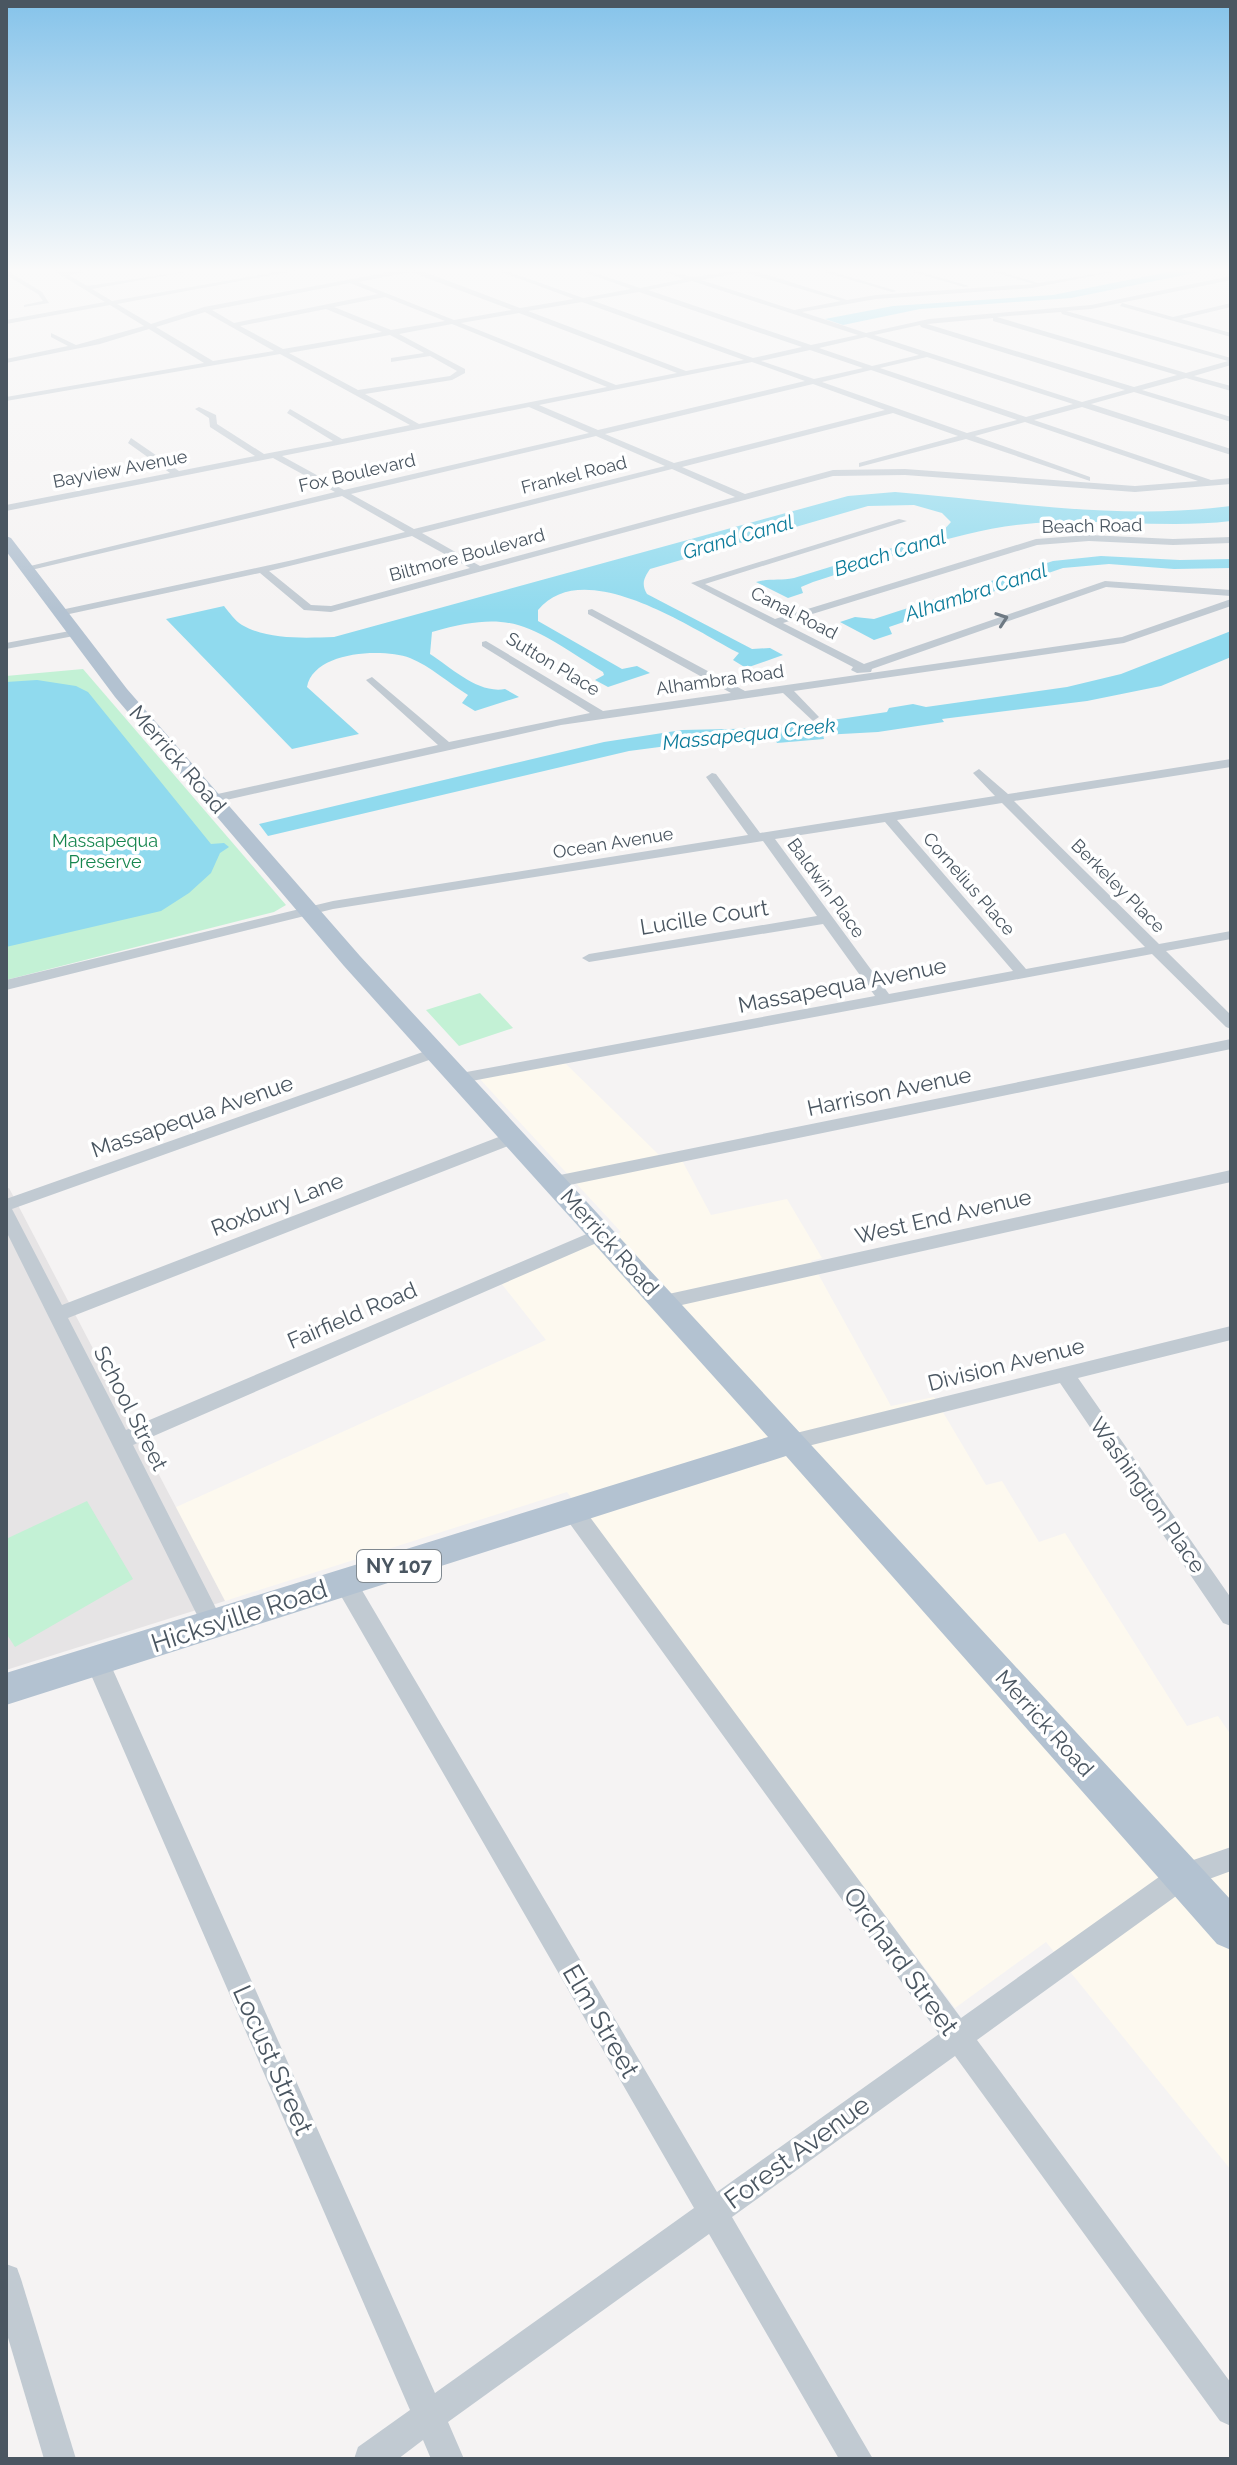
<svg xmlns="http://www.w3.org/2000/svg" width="1237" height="2465" viewBox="0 0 1237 2465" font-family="Raleway,sans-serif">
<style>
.commercial{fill:#fdf9ef}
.education{fill:#e6e4e5}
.green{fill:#c3f1d5}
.water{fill:#90daee}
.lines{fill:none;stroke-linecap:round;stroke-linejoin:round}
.street{fill:#c1cad2;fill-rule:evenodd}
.primary{fill:#b3c2d1;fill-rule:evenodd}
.oneway{stroke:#6e7983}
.labels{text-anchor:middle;stroke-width:7;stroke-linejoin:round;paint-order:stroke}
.far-street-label{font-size:18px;fill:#4a5661;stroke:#fff}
.far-park-label{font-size:18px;fill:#17864f;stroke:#fff}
.far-water-label{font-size:20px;font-style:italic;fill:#0c7c9b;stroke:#fff}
.shield{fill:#fff;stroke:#808990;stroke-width:2}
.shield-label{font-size:20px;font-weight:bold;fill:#4a5661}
.street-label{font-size:22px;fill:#4a5661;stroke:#fff}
.near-street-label{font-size:26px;fill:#4a5661;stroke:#fff}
</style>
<rect width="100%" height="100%" fill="#f5f3f3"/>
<!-- commercial -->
<polygon class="commercial" points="564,1062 659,1155 677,1151 711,1215 787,1199 822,1258 811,1261 891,1406 934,1397 986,1485 1002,1481 1039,1542 1065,1533 1187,1726 1218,1716 1231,1735 1231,2170 1046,1942 955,2008 567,1492 225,1601 174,1508 546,1340 501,1283 621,1232 478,1077"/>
<!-- education -->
<polygon class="education" points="9,1188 225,1601 6,1670 6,1189"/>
<!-- green -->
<g class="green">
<polygon points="83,669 286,905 274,912 6,980 6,676"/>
<polygon points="480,993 513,1028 459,1046 426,1010"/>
<polygon points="87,1501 133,1579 15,1647 6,1633 6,1539"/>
</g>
<!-- water -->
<g class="water">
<polygon points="1183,269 1214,269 1071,298 920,309 843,325 825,319 893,306 1053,295"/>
<path d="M895 492C1005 501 1120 521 1231 506V521C1166 529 1101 518 1036 523 959 529 886 559 813 582L801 587 803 593 788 598 756 582C770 578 780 581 794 578L941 533 951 522 942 513 914 505 868 506 650 569C644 578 641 584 647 594L752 649 770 648 783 655 746 668 733 660 739 653C692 629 584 554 538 610V621L622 669 637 666 650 673 608 687 595 680 604 675 603 672C532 629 517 607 432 632L430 654C452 668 478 694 505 689L519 697 475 711 462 703 468 695C450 684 430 666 410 658 382 648 314 651 307 687L359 734 292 749 166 619 224 606C229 612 235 621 242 625 268 640 305 638 334 637L848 496Z"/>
<polygon points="1101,556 1180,560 1231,559 1231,568 1174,569 1109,564 1063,568 889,627 892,634 874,640 840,622 855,617 874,619 1053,561"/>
<polygon points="1231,631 1231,657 1161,686 1087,701 942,719 944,722 878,732 823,735 824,739 777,743 775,739 690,743 629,751 268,836 259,824 604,742 682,730 777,728 887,712 889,708 913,704 926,707 1067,687 1121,674"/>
<polygon points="37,680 76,686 88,692 211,844 224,843 229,847 220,853 211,873 189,893 161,911 6,947 6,682"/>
</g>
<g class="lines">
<!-- street -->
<g class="street">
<path d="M51 269 64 272 99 269 69 275 87 286 202 269 92 289 112 301 293 269H305L117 304 151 324 204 307 405 269H417L520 308 574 299 493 269H501L583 298 631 289 575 269H583L640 288 684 279 657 269 693 277 749 269 847 300 876 295 1034 284 983 269H992L1038 283 1127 269 1032 288 876 299 802 312 866 333 929 319 1091 305 1231 276V280L1091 309 1066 311 1231 358V365L1194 376 1231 386V391L1186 378 1142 390 1231 417V422L1134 392 1091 404 1231 449V455L1082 407 1034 420 1211 480 1231 478V484L1135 492 905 475 833 476 331 612 304 610 260 573 60 616 55 613 56 611 293 560 405 532 342 496 27 571 22 568 335 492 273 458 6 511V505L170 473 128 443 131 438 179 471 255 456 210 427 209 418 195 409 199 407 216 415 217 424 264 454 333 441 287 413 290 409 342 439 410 425 280 354 6 401V397L204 363 149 329 100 344 6 363V359L68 346 51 337V333L76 345 144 326 110 305 6 324V320L105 302ZM411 272 512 310 454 320 358 282ZM743 272 841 301 794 310 701 280ZM692 281 858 335 811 345 648 290ZM350 283 378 294 234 323 212 310ZM639 292 802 347 753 358 591 300ZM385 297 445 321 391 330 334 307ZM582 302 744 360 686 371 528 311ZM326 309 382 332 283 349 240 326ZM205 312 274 351 213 361 156 327ZM1061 312 1062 314 1228 361 1186 373 997 317ZM519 313 677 373 616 385 461 323ZM993 318V321L1177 375 1134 387 927 324ZM452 324 607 387 419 424 365 394 452 380 465 373V369L399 334ZM920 325 921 327 1125 390 1082 402 874 335ZM390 335 424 353 391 358V362L430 356 457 371 450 376 358 390 289 353ZM866 337 919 355 872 366 819 348ZM810 350 863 368 814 379 761 361ZM927 357 1073 404 1026 417 880 368ZM752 362 805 381 598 430 539 405ZM871 370 1017 420 967 433 822 382ZM813 384 885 410 674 463 605 434ZM529 407 589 433 344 490 282 456ZM893 413 958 436 859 463V467L966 439 1090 481V477L975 436 1025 422 1198 481 1135 486 905 469 833 470 745 494 682 467ZM596 436 665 466 414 529 351 494ZM672 469 735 497 480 566 422 533ZM412 536 470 568 331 606 311 605 269 571Z"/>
<polygon points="814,269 823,269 897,291 892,292"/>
<polygon points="902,269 911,269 969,286 964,287"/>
<polygon points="6,270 42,292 49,303 24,307 24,305 43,301 38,294 6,275"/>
<polygon points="1122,303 1173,317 1231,303 1231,307 1181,319 1231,333 1231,337 1120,306"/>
<polygon points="899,519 907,521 705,584 775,619 1036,539 1089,535 1173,539 1231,537 1231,543 1173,545 1089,541 1037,545 783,623 864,664 1105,581 1231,590 1231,596 1106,587 872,669 871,672 857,673 851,670 853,667 691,583"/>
<polygon points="1231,599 1231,606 1124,643 794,691 819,717 813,721 783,693 561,725 213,803 207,799 213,795 438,745 368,682 366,680 372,677 449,742 590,713 482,646 482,642 486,641 603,711 731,693 588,614 588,610 592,609 745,691 1122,637"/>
<polygon points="75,630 79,631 79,635 6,649 6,643"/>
<path d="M1231 759V767L1014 801 1159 944 1231 931V939L1166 951 1231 1015V1029L1226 1027 1152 954 461 1083 455 1081 453 1078 461 1073 875 996 823 924 589 962 582 958 589 954 817 916 763 841 333 909 6 990V980L333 901 748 835 706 777 712 773 716 774 760 833 995 796 973 773 979 769 1008 794ZM1002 803 1145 947 1026 969 897 820ZM885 822 1013 971 889 994 775 839Z"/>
<polygon points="1231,1039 1231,1049 555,1188 546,1182 555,1176"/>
<polygon points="437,1047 443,1049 445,1052 443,1055 12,1209 62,1305 509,1133 515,1132 523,1137 521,1141 68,1318 126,1430 596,1230 608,1230 611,1234 608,1238 133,1445 224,1624 221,1631 213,1634 205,1631 6,1231 6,1199"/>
<polygon points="1231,1170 1231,1182 664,1309 657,1307 655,1302 657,1297 664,1295"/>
<polygon points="1231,1326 1231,1340 1078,1378 1231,1598 1231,1626 1223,1623 1060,1383 792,1450 785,1448 782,1442 785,1436 792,1434"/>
<polygon points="573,1502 581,1505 961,2018 1173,1867 1231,1847 1231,1871 1190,1886 977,2040 1231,2383 1231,2426 1220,2421 955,2056 732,2217 873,2459 839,2459 709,2234 448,2422 464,2459 431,2459 423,2440 398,2459 354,2459 358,2447 410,2410 85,1661 89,1654 97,1651 105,1654 109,1661 435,2393 694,2208 337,1589 334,1582 337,1575 345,1573 353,1575 717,2192 939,2034 565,1517 562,1511 565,1505"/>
<polygon points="6,2264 17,2268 21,2279 76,2459 44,2459 6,2331"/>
</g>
<!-- primary -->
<polygon class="primary" points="6,536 11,538 127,689 360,956 1231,1900 1231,1950 1217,1944 786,1456 6,1705 6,1673 768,1437 344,966 115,697 6,551"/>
</g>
<!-- one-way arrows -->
<defs><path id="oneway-chevron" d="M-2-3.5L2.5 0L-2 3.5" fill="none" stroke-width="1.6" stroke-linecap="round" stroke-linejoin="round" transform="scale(2)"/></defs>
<use class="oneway" href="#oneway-chevron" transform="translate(1002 619) rotate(-19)"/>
<!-- sky -->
<linearGradient id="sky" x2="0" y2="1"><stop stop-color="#85c3ea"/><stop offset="0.44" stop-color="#fafafa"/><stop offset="1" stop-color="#fafafa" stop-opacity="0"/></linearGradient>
<rect width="1237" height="614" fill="url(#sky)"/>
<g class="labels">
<!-- far-street labels -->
<g class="far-street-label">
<text transform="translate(120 469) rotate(-11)" y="6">Bayview Avenue</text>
<text transform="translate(357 473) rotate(-13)" y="6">Fox Boulevard</text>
<text transform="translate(574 475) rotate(-14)" y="6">Frankel Road</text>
<text transform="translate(1092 526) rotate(-1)" y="6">Beach Road</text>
<text transform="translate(467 555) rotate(-15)" y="6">Biltmore Boulevard</text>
<text transform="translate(794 613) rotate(27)" y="6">Canal Road</text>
<text transform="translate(553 664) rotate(31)" y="6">Sutton Place</text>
<text transform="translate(720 680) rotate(-8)" y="6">Alhambra Road</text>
<text transform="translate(613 843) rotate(-9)" y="6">Ocean Avenue</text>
<text transform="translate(969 884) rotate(49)" y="6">Cornelius Place</text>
<text transform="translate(1118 886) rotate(45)" y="6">Berkeley Place</text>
<text transform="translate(826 888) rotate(54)" y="6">Baldwin Place</text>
</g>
<!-- far-park labels -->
<g class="far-park-label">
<text x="105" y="847">Massapequa<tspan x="105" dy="21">Preserve</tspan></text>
</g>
<!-- far-water labels -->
<g class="far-water-label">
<text transform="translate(738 537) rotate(-16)" y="7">Grand Canal</text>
<text transform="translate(890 553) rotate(-17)" y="7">Beach Canal</text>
<text transform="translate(976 592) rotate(-18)" y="7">Alhambra Canal</text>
<text transform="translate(749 734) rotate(-6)" y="7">Massapequa Creek</text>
</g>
<!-- shield labels -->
<rect class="shield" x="357" y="1550" width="84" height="32" rx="6"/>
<g class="shield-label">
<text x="399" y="1573">NY 107</text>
</g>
<!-- street labels -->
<g class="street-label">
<text transform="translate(178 759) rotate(49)" y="8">Merrick Road</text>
<text transform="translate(704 917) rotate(-9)" y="8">Lucille Court</text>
<text transform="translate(842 985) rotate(-11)" y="8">Massapequa Avenue</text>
<text transform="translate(889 1091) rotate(-12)" y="8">Harrison Avenue</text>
<text transform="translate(192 1116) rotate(-19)" y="8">Massapequa Avenue</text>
<text transform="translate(277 1204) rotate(-21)" y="8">Roxbury Lane</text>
<text transform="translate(943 1216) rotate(-13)" y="8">West End Avenue</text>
<text transform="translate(610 1242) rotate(48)" y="8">Merrick Road</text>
<text transform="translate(352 1315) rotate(-23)" y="8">Fairfield Road</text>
<text transform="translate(1006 1364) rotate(-14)" y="8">Division Avenue</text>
<text transform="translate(131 1408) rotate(63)" y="8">School Street</text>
<text transform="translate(1148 1495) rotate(55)" y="8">Washington Place</text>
<text transform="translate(1045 1723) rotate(48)" y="8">Merrick Road</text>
</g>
<!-- near-street labels -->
<g class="near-street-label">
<text transform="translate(239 1616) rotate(-18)" y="9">Hicksville Road</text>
<text transform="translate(901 1961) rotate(54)" y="9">Orchard Street</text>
<text transform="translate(601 2021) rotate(60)" y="9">Elm Street</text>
<text transform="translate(273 2060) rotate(66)" y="9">Locust Street</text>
<text transform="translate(797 2152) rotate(-36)" y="9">Forest Avenue</text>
</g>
</g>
<!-- border -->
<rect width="1237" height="2465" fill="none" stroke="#4a5661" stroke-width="16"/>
</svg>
